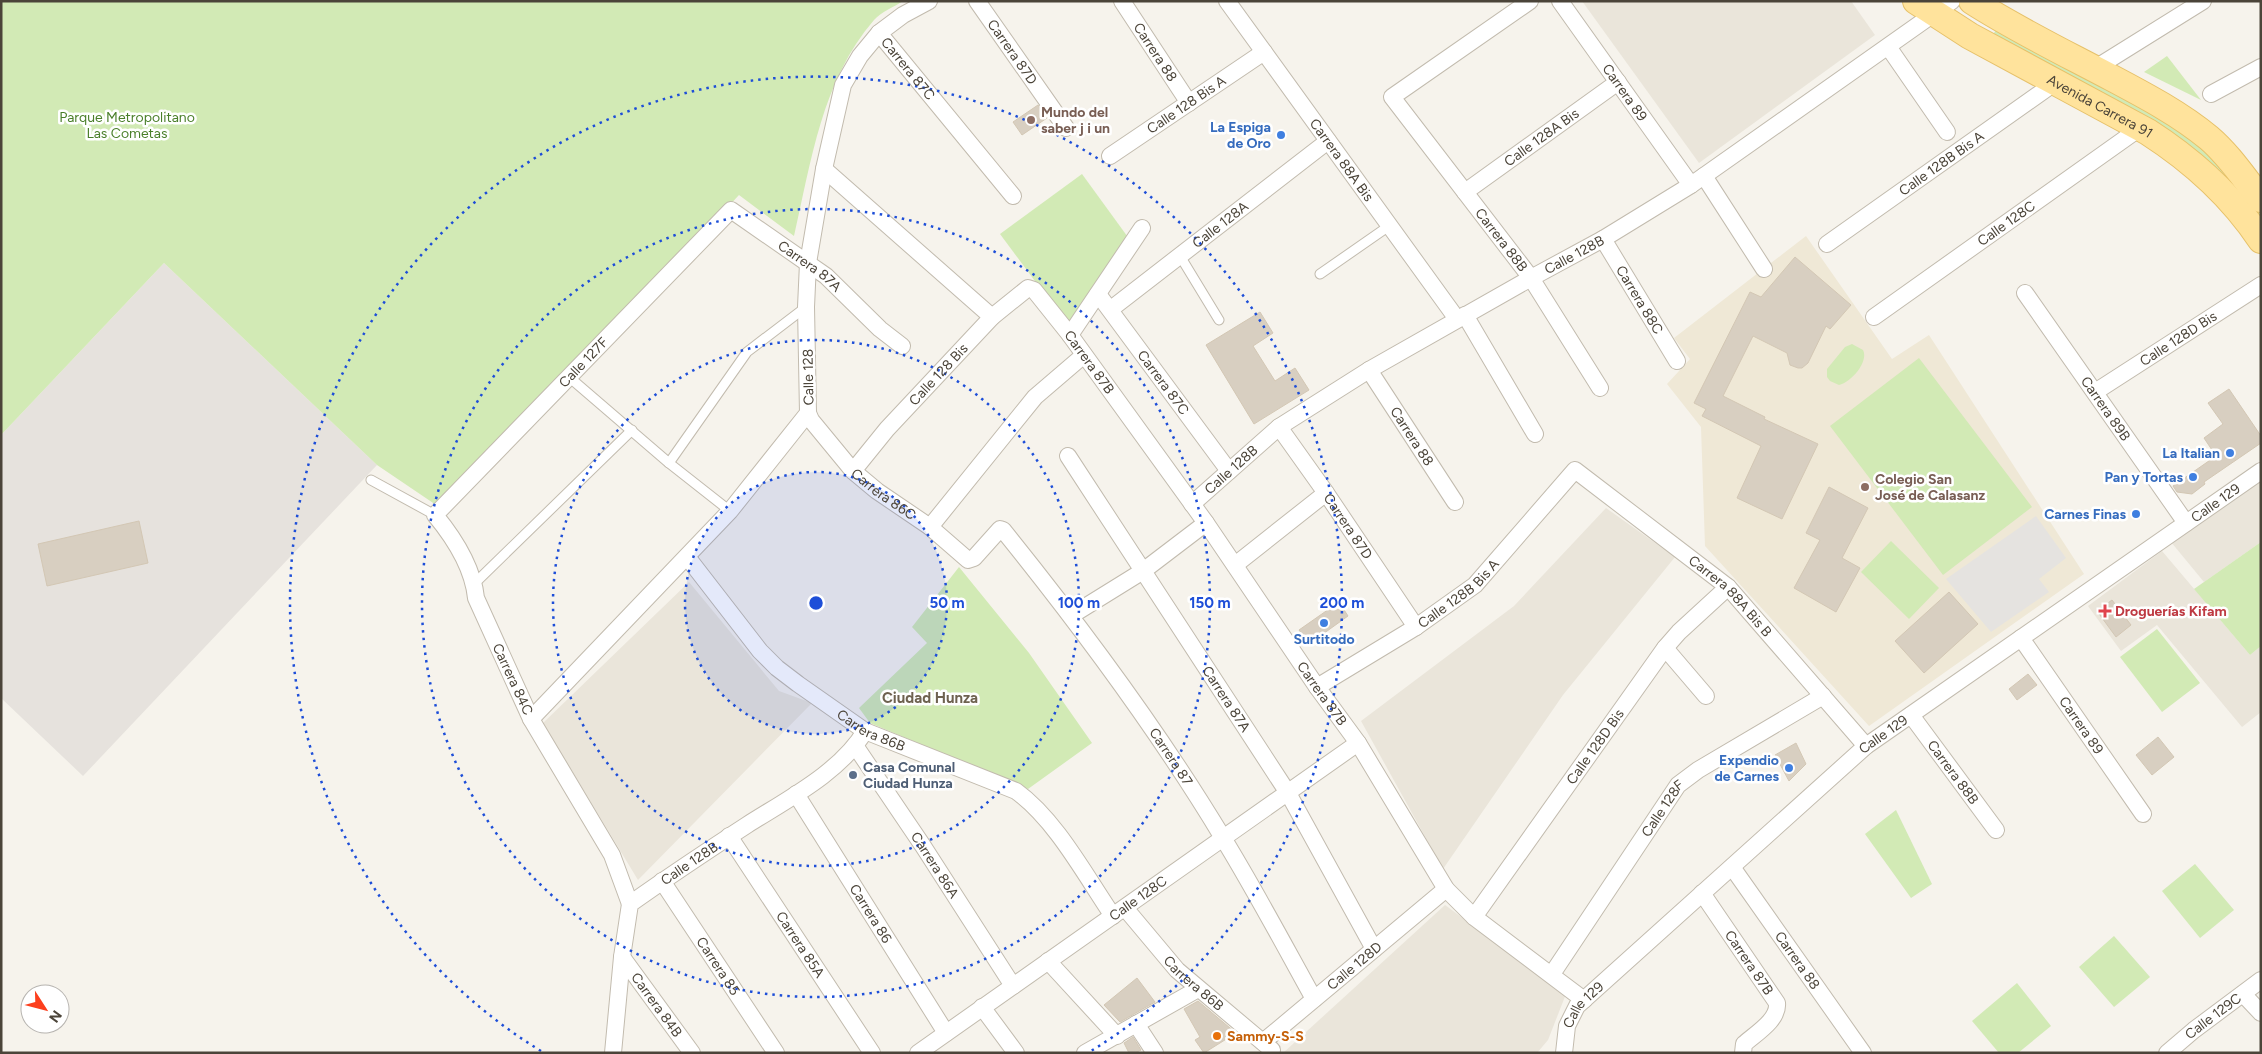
<svg xmlns="http://www.w3.org/2000/svg" width="2262" height="1054" viewBox="0 0 2262 1054" font-family="Figtree,sans-serif">
<style>
.residential{fill:#eae5da}
.industrial{fill:#e6e2dd}
.education{fill:#efe8d6}
.green{fill:#d2eab5}
.parking{fill:#e5e3e0}
.building{fill:#d8cfc1;stroke:#d3c7b4}
.lines{fill:none;stroke-linecap:round;stroke-linejoin:round}
.lane-casing{stroke:#c2bbae;stroke-width:11}
.street-casing{stroke:#c2bbae;stroke-width:18}
.primary-casing{stroke:#e6c16a;stroke-width:28}
.lane{stroke:#fff;stroke-width:9}
.street{stroke:#fff;stroke-width:16}
.primary{stroke:#ffe39c;stroke-width:26}
.ring{fill:none;stroke:#1d4ed8;stroke-width:2.5;stroke-dasharray:2.5 5}
.education-dot{fill:#8d6e63;stroke:#fff;stroke-width:2}
.shop-dot{fill:#3f7fe0;stroke:#fff;stroke-width:2}
.health-dot{fill:#e0444e;stroke:#fff;stroke-width:2}
.service-dot{fill:#5c6f8a;stroke:#fff;stroke-width:2}
.food-dot{fill:#e8710a;stroke:#fff;stroke-width:2}
.labels{text-anchor:middle;stroke-width:5;stroke-linejoin:round;paint-order:stroke}
.street-label{font-size:14px;fill:#4b4439;stroke:#fff}
.education-label{font-size:14px;font-weight:bold;fill:#785e54;stroke:#fff;text-anchor:start}
.park-label{font-size:14px;fill:#4a7f2a;stroke:#fff}
.shop-label{font-size:14px;font-weight:bold;fill:#366cbe;stroke:#fff;text-anchor:end}
.health-label{font-size:14px;font-weight:bold;fill:#be3a42;stroke:#fff;text-anchor:start}
.service-label{font-size:14px;font-weight:bold;fill:#4e5e75;stroke:#fff;text-anchor:start}
.food-label{font-size:14px;font-weight:bold;fill:#c56008;stroke:#fff;text-anchor:start}
.neighbourhood-label{font-size:15px;font-weight:bold;fill:#6e6250;stroke:#fff}
.centre{fill:#1d4ed8;stroke:#fff;stroke-width:2.5}
.ring-label{font-size:15px;text-anchor:middle;font-weight:bold;fill:#1d4ed8;stroke:#fff;stroke-width:5;stroke-linejoin:round;paint-order:stroke}
</style>
<rect width="100%" height="100%" fill="#f6f3ec"/>
<!-- residential -->
<g class="residential">
<polygon points="1582,1 1851,1 1875,35 1699,163"/>
<polygon points="2261,477 2261,542 2204,582 2171,542"/>
<polygon points="1606,508 1675,557 1563,695 1443,869 1361,721 1514,606"/>
<polygon points="2162,551 2250,655 2261,646 2261,712 2242,727 2157,625 2121,651 2088,606"/>
<polygon points="689,582 779,691 812,703 638,880 543,723"/>
<polygon points="1445,905 1566,994 1548,1040 1537,1053 1283,1053"/>
</g>
<!-- industrial -->
<polygon class="industrial" points="164,263 377,465 83,776 1,698 1,435"/>
<!-- education -->
<polygon class="education" points="1806,236 1892,359 1929,335 2084,574 1869,726 1705,546 1701,427 1667,384 1690,359 1674,338"/>
<!-- green -->
<g class="green">
<path d="M1 1H903C894 7 881 12 874 20 822 80 811 162 794 236L739 195 445 511 377 465 164 263 1 435Z"/>
<polygon points="1997,28 2188,132 2261,209 2261,226 1991,38"/>
<polygon points="2167,56 2201,100 2144,72"/>
<polygon points="1082,174 1130,240 1069,327 1000,234"/>
<path d="M1852 344 1863 350C1869 362 1851 382 1839 385L1830 381 1827 377V369L1845 347Z"/>
<polygon points="1919,358 2032,507 1943,575 1830,426"/>
<polygon points="1891,541 1939,588 1909,619 1861,572"/>
<polygon points="2261,542 2261,646 2250,655 2194,589"/>
<polygon points="959,567 1029,653 1092,743 1028,789 870,723 859,708 927,643 912,627"/>
<polygon points="2157,629 2200,683 2162,712 2120,657"/>
<polygon points="1896,810 1932,884 1911,898 1865,834"/>
<polygon points="2195,864 2234,910 2200,938 2162,891"/>
<polygon points="2114,936 2150,977 2114,1007 2079,967"/>
<polygon points="2017,983 2051,1026 2018,1053 1999,1053 1972,1021"/>
</g>
<!-- parking -->
<polygon class="parking" points="2036,516 2066,558 2039,579 2049,592 1991,632 1946,579"/>
<!-- building -->
<g class="building">
<polygon points="1038,105 1047,118 1022,135 1013,122"/>
<polygon points="1795,257 1851,305 1830,329 1826,326 1808,363 1802,368 1798,368 1790,365 1787,353 1753,336 1723,396 1765,417 1764,419 1818,444 1782,519 1737,498 1761,446 1702,416 1706,409 1694,403 1750,292 1761,297"/>
<polygon points="1260,312 1273,333 1253,346 1275,381 1295,368 1309,390 1254,424 1206,345"/>
<polygon points="2229,389 2261,436 2261,443 2204,482 2205,484 2192,494 2177,492 2173,486 2216,456 2204,438 2223,424 2208,403"/>
<polygon points="1829,487 1868,508 1842,558 1860,568 1836,612 1794,588 1820,540 1806,533"/>
<polygon points="139,521 148,563 47,586 38,544"/>
<polygon points="1949,592 1978,624 1924,673 1895,641"/>
<polygon points="2112,600 2131,625 2116,637 2097,611"/>
<polygon points="1339,602 1348,616 1309,644 1299,630"/>
<polygon points="2028,674 2037,685 2017,700 2009,689"/>
<polygon points="2158,737 2174,757 2152,775 2136,755"/>
<polygon points="1796,743 1806,764 1789,781 1775,755"/>
<polygon points="1137,978 1155,1002 1120,1022 1104,1005"/>
<polygon points="1198,1001 1236,1033 1204,1053 1195,1040 1200,1037 1184,1009"/>
<polygon points="1133,1037 1141,1050 1135,1053 1129,1053 1124,1043"/>
</g>
<g class="lines">
<defs>
<g id="lane">
<polyline points="1180,256 1219,320"/>
<polyline points="1320,274 1389,226"/>
<polyline points="569,377 669,463 730,511"/>
<polyline points="669,463 747,352 806,307"/>
<polyline points="371,480 435,515"/>
<polyline points="475,583 632,430"/>
</g>
<g id="street">
<path id="s1" d="M977 1 1066 128"/>
<path id="s2" d="M1122 1 1189 103"/>
<path id="s3" d="M1227 1 1457 319"/>
<path id="s4" d="M1530 1 1392 97 1531 278 1600 388"/>
<path id="s5" d="M1560 1 1691 185"/>
<path id="s6" d="M879 33 1013 196"/>
<polyline points="1889,48 1947,132"/>
<polyline points="2094,69 2203,1"/>
<polyline points="2211,94 2261,67"/>
<path id="s7" d="M1110 156 1264 52"/>
<polyline points="824,169 992,317"/>
<polyline points="1704,176 1764,269"/>
<path id="s8" d="M1465 192 1618 82"/>
<path id="s9" d="M1603 239 1677 361"/>
<path id="s10" d="M1827 244 2056 82"/>
<path id="s11" d="M2025 293 2186 523"/>
<path id="s12" d="M1098 294 1229 471"/>
<path id="s13" d="M1111 309 1328 141"/>
<polyline points="1465,315 1535,434"/>
<path id="s14" d="M1874 317 2140 128"/>
<polyline points="1070,335 1142,228"/>
<path id="s15" d="M1369 370 1455 502"/>
<path id="s16" d="M2095 392 2261 285"/>
<path id="s17" d="M808 413 811 420 853 471 877 491 930 527 968 560 974 558 1000 529 1003 530C1082 628 1158 730 1223 838 1255 890 1284 945 1314 999"/>
<path id="s18" d="M1279 427 1326 493 1416 627"/>
<path id="s19" d="M1068 456 1288 793 1374 949"/>
<path id="s20" d="M853 471 887 429 992 317 1028 288 1034 290 1070 335 1206 523 1317 687 1358 743 1446 889 1474 917 1584 1000"/>
<path id="s21" d="M1192 504 1279 427 1369 370 1531 278 1603 239 1691 185 1952 1"/>
<polyline points="930,527 1035,397 1084,355"/>
<path id="s22" d="M688 558 760 651 777 668 798 684 865 731 1016 791C1056 820 1085 875 1113 916"/>
<polyline points="1235,565 1326,493"/>
<polyline points="1072,615 1143,571 1206,523"/>
<path id="s23" d="M2021 638 2143 814"/>
<polyline points="1665,648 1706,696"/>
<path id="s24" d="M1317 687 1416 627 1475 585 1575 470 1728 587 1866 746"/>
<path id="s25" d="M1911 715 1996 830"/>
<polyline points="531,719 730,511 808,413 806,307 808,263 824,169 843,85 860,56 879,33 903,15 929,1"/>
<path id="s26" d="M856 747 923 846 1013 986"/>
<path id="s27" d="M796 794 946 1033"/>
<path id="s28" d="M729 836 872 1053"/>
<path id="s29" d="M1732 867 1863 1053"/>
<path id="s30" d="M662 881 776 1053"/>
<path id="s31" d="M1702 893 1777 1003C1779 1020 1755 1034 1744 1044L1743 1053"/>
<path id="s32" d="M630 904 612 855 531 719 476 598C473 568 454 538 435 515L731 210 826 276 880 329 902 346"/>
<path id="s33" d="M1125 908 1177 970 1272 1050"/>
<path id="s34" d="M1474 917 1665 648 1679 632 1728 587"/>
<path id="s35" d="M622 957 692 1053"/>
<polyline points="1048,961 1117,1036"/>
<path id="s36" d="M1552 974 1678 785 1698 770 1823 696"/>
<polyline points="2243,994 2261,1013"/>
<polyline points="982,1007 1016,1053"/>
<polyline points="1136,1024 1155,1053"/>
<path id="s37" d="M1263 1042 1446 889"/>
<path id="s38" d="M613 1053 622 957 630 904C668 877 707 851 747 825 786 800 841 772 865 731"/>
<path id="s39" d="M918 1053 1358 743"/>
<polyline points="1085,1053 1198,989"/>
<path id="s40" d="M1564 1053 1567 1026 1577 1006 1866 746 2261 471"/>
<path id="s41" d="M2167 1053 2194 1030 2261 980"/>
</g>
<g id="primary">
<path id="s42" d="M1916 1 1970 36 2148 132C2193 161 2231 195 2261 240"/>
<path d="M1972 1C2017 30 2065 53 2112 78 2146 96 2180 114 2209 138 2229 155 2244 178 2261 199"/>
</g>
</defs>
<!-- lane casing -->
<use href="#lane" class="lane-casing"/>
<!-- street casing -->
<use href="#street" class="street-casing"/>
<!-- primary casing -->
<use href="#primary" class="primary-casing"/>
<!-- lane -->
<use href="#lane" class="lane"/>
<!-- street -->
<use href="#street" class="street"/>
<!-- primary -->
<use href="#primary" class="primary"/>
</g>
<!-- distance rings -->
<circle cx="816" cy="603" r="131" fill="#1d4ed8" fill-opacity=".12"/>
<g class="ring">
<circle cx="816" cy="603" r="131"/>
<circle cx="816" cy="603" r="263"/>
<circle cx="816" cy="603" r="394"/>
<path d="M541 1051A526 526 0 1 1 1091 1051"/>
</g>
<!-- markers -->
<g class="education-dot">
<circle cx="1031" cy="120" r="5"/>
<circle cx="1865" cy="487" r="5"/>
</g>
<g class="shop-dot">
<circle cx="1281" cy="135" r="5"/>
<circle cx="2230" cy="453" r="5"/>
<circle cx="2193" cy="477" r="5"/>
<circle cx="2136" cy="514" r="5"/>
<circle cx="1324" cy="623" r="5"/>
<circle cx="1789" cy="768" r="5"/>
</g>
<path class="health-dot" d="M2102.5 603.5h5v5h5v5h-5v5h-5v-5h-5v-5h5z"/>
<circle class="service-dot" cx="853" cy="775" r="5"/>
<circle class="food-dot" cx="1217" cy="1036" r="5"/>
<g class="labels">
<!-- street labels -->
<g class="street-label">
<text dy="5" stroke="none"><textPath href="#s1" startOffset="62">Carrera 87D</textPath></text>
<text dy="5" stroke="none"><textPath href="#s2" startOffset="61">Carrera 88</textPath></text>
<text dy="5" stroke="none"><textPath href="#s6" startOffset="46">Carrera 87C</textPath></text>
<text dy="5" stroke="none"><textPath href="#s5" startOffset="112">Carrera 89</textPath></text>
<text dy="5" stroke="none"><textPath href="#s7" startOffset="92">Calle 128 Bis A</textPath></text>
<text dy="5" stroke="none"><textPath href="#s42" startOffset="212">Avenida Carrera 91</textPath></text>
<text dy="5" stroke="none"><textPath href="#s8" startOffset="94">Calle 128A Bis</textPath></text>
<text dy="5" stroke="none"><textPath href="#s3" startOffset="196">Carrera 88A Bis</textPath></text>
<text dy="5" stroke="none"><textPath href="#s10" startOffset="140">Calle 128B Bis A</textPath></text>
<text dy="5" stroke="none"><textPath href="#s14" startOffset="162">Calle 128C</textPath></text>
<text dy="5" stroke="none"><textPath href="#s13" startOffset="138">Calle 128A</textPath></text>
<text dy="5" stroke="none"><textPath href="#s4" startOffset="348">Carrera 88B</textPath></text>
<text dy="5" stroke="none"><textPath href="#s21" startOffset="458">Calle 128B</textPath></text>
<text dy="5" stroke="none"><textPath href="#s32" startOffset="959">Carrera 87A</textPath></text>
<text dy="5" stroke="none"><textPath href="#s9" startOffset="71">Carrera 88C</textPath></text>
<text dy="5" stroke="none"><textPath href="#s16" startOffset="99">Calle 128D Bis</textPath></text>
<text dy="5" stroke="none"><textPath href="#s32" startOffset="650">Calle 127F</textPath></text>
<text dy="5" stroke="none"><textPath href="#s20" startOffset="351">Carrera 87B</textPath></text>
<text dy="5" stroke="none"><textPath href="#s20" startOffset="129">Calle 128 Bis</textPath></text>
<text transform="translate(808 377) rotate(-91)" y="5">Calle 128</text>
<text dy="5" stroke="none"><textPath href="#s12" startOffset="110">Carrera 87C</textPath></text>
<text dy="5" stroke="none"><textPath href="#s11" startOffset="141">Carrera 89B</textPath></text>
<text dy="5" stroke="none"><textPath href="#s15" startOffset="79">Carrera 88</textPath></text>
<text dy="5" stroke="none"><textPath href="#s21" startOffset="52">Calle 128B</textPath></text>
<text dy="5" stroke="none"><textPath href="#s17" startOffset="112">Carrera 86C</textPath></text>
<text dy="5" stroke="none"><textPath href="#s40" startOffset="864">Calle 129</textPath></text>
<text dy="5" stroke="none"><textPath href="#s18" startOffset="121">Carrera 87D</textPath></text>
<text dy="5" stroke="none"><textPath href="#s24" startOffset="170">Calle 128B Bis A</textPath></text>
<text dy="5" stroke="none"><textPath href="#s24" startOffset="541">Carrera 88A Bis B</textPath></text>
<text transform="translate(513 679) rotate(65)" y="5">Carrera 84C</text>
<text dy="5" stroke="none"><textPath href="#s20" startOffset="756">Carrera 87B</textPath></text>
<text dy="5" stroke="none"><textPath href="#s19" startOffset="290">Carrera 87A</textPath></text>
<text dy="5" stroke="none"><textPath href="#s23" startOffset="106">Carrera 89</textPath></text>
<text dy="5" stroke="none"><textPath href="#s22" startOffset="255">Carrera 86B</textPath></text>
<text dy="5" stroke="none"><textPath href="#s40" startOffset="459">Calle 129</textPath></text>
<text dy="5" stroke="none"><textPath href="#s34" startOffset="209">Calle 128D Bis</textPath></text>
<text dy="5" stroke="none"><textPath href="#s17" startOffset="550">Carrera 87</textPath></text>
<text dy="5" stroke="none"><textPath href="#s25" startOffset="71">Carrera 88B</textPath></text>
<text dy="5" stroke="none"><textPath href="#s36" startOffset="199">Calle 128F</textPath></text>
<text dy="5" stroke="none"><textPath href="#s38" startOffset="222">Calle 128B</textPath></text>
<text dy="5" stroke="none"><textPath href="#s26" startOffset="142">Carrera 86A</textPath></text>
<text dy="5" stroke="none"><textPath href="#s39" startOffset="269">Calle 128C</textPath></text>
<text dy="5" stroke="none"><textPath href="#s27" startOffset="141">Carrera 86</textPath></text>
<text dy="5" stroke="none"><textPath href="#s28" startOffset="130">Carrera 85A</textPath></text>
<text dy="5" stroke="none"><textPath href="#s29" startOffset="114">Carrera 88</textPath></text>
<text dy="5" stroke="none"><textPath href="#s31" startOffset="84">Carrera 87B</textPath></text>
<text dy="5" stroke="none"><textPath href="#s37" startOffset="119">Calle 128D</textPath></text>
<text dy="5" stroke="none"><textPath href="#s30" startOffset="102">Carrera 85</textPath></text>
<text dy="5" stroke="none"><textPath href="#s33" startOffset="102">Carrera 86B</textPath></text>
<text dy="5" stroke="none"><textPath href="#s35" startOffset="59">Carrera 84B</textPath></text>
<text dy="5" stroke="none"><textPath href="#s40" startOffset="54">Calle 129</textPath></text>
<text dy="5" stroke="none"><textPath href="#s41" startOffset="59">Calle 129C</textPath></text>
</g>
<!-- education labels -->
<g class="education-label">
<text x="1041" y="117">Mundo del<tspan x="1041" dy="16">saber j i un</tspan></text>
<text x="1875" y="484">Colegio San<tspan x="1875" dy="16">José de Calasanz</tspan></text>
</g>
<!-- park labels -->
<g class="park-label">
<text x="127" y="122">Parque Metropolitano<tspan x="127" dy="16">Las Cometas</tspan></text>
</g>
<!-- shop labels -->
<g class="shop-label">
<text x="1271" y="132">La Espiga<tspan x="1271" dy="16">de Oro</tspan></text>
<text x="2220" y="458">La Italian</text>
<text x="2183" y="482">Pan y Tortas</text>
<text x="2126" y="519">Carnes Finas</text>
<text x="1324" y="644" text-anchor="middle">Surtitodo</text>
<text x="1779" y="765">Expendio<tspan x="1779" dy="16">de Carnes</tspan></text>
</g>
<!-- health labels -->
<g class="health-label">
<text x="2115" y="616">Droguerías Kifam</text>
</g>
<!-- service labels -->
<g class="service-label">
<text x="863" y="772">Casa Comunal<tspan x="863" dy="16">Ciudad Hunza</tspan></text>
</g>
<!-- food labels -->
<g class="food-label">
<text x="1227" y="1041">Sammy-S-S</text>
</g>
<!-- neighbourhood labels -->
<g class="neighbourhood-label">
<text x="930" y="703">Ciudad Hunza</text>
</g>
</g>
<circle cx="816" cy="603" r="8" class="centre"/>
<g class="ring-label">
<text x="947" y="608">50 m</text>
<text x="1079" y="608">100 m</text>
<text x="1210" y="608">150 m</text>
<text x="1342" y="608">200 m</text>
</g>
<!-- border -->
<rect width="2262" height="1054" fill="none" stroke="#4b4439" stroke-width="5"/>
<!-- north arrow -->
<g transform="translate(45 1009) rotate(126)"><circle r="24" fill="#ffffff" stroke="#b7b4b0"/>
<path d="M0-4L9 19L0 12L-9 19Z" fill="#fc3f1d"/>
<text y="-8" font-size="14" font-weight="bold" text-anchor="middle" fill="#4b4439">N</text>
</g>
</svg>
